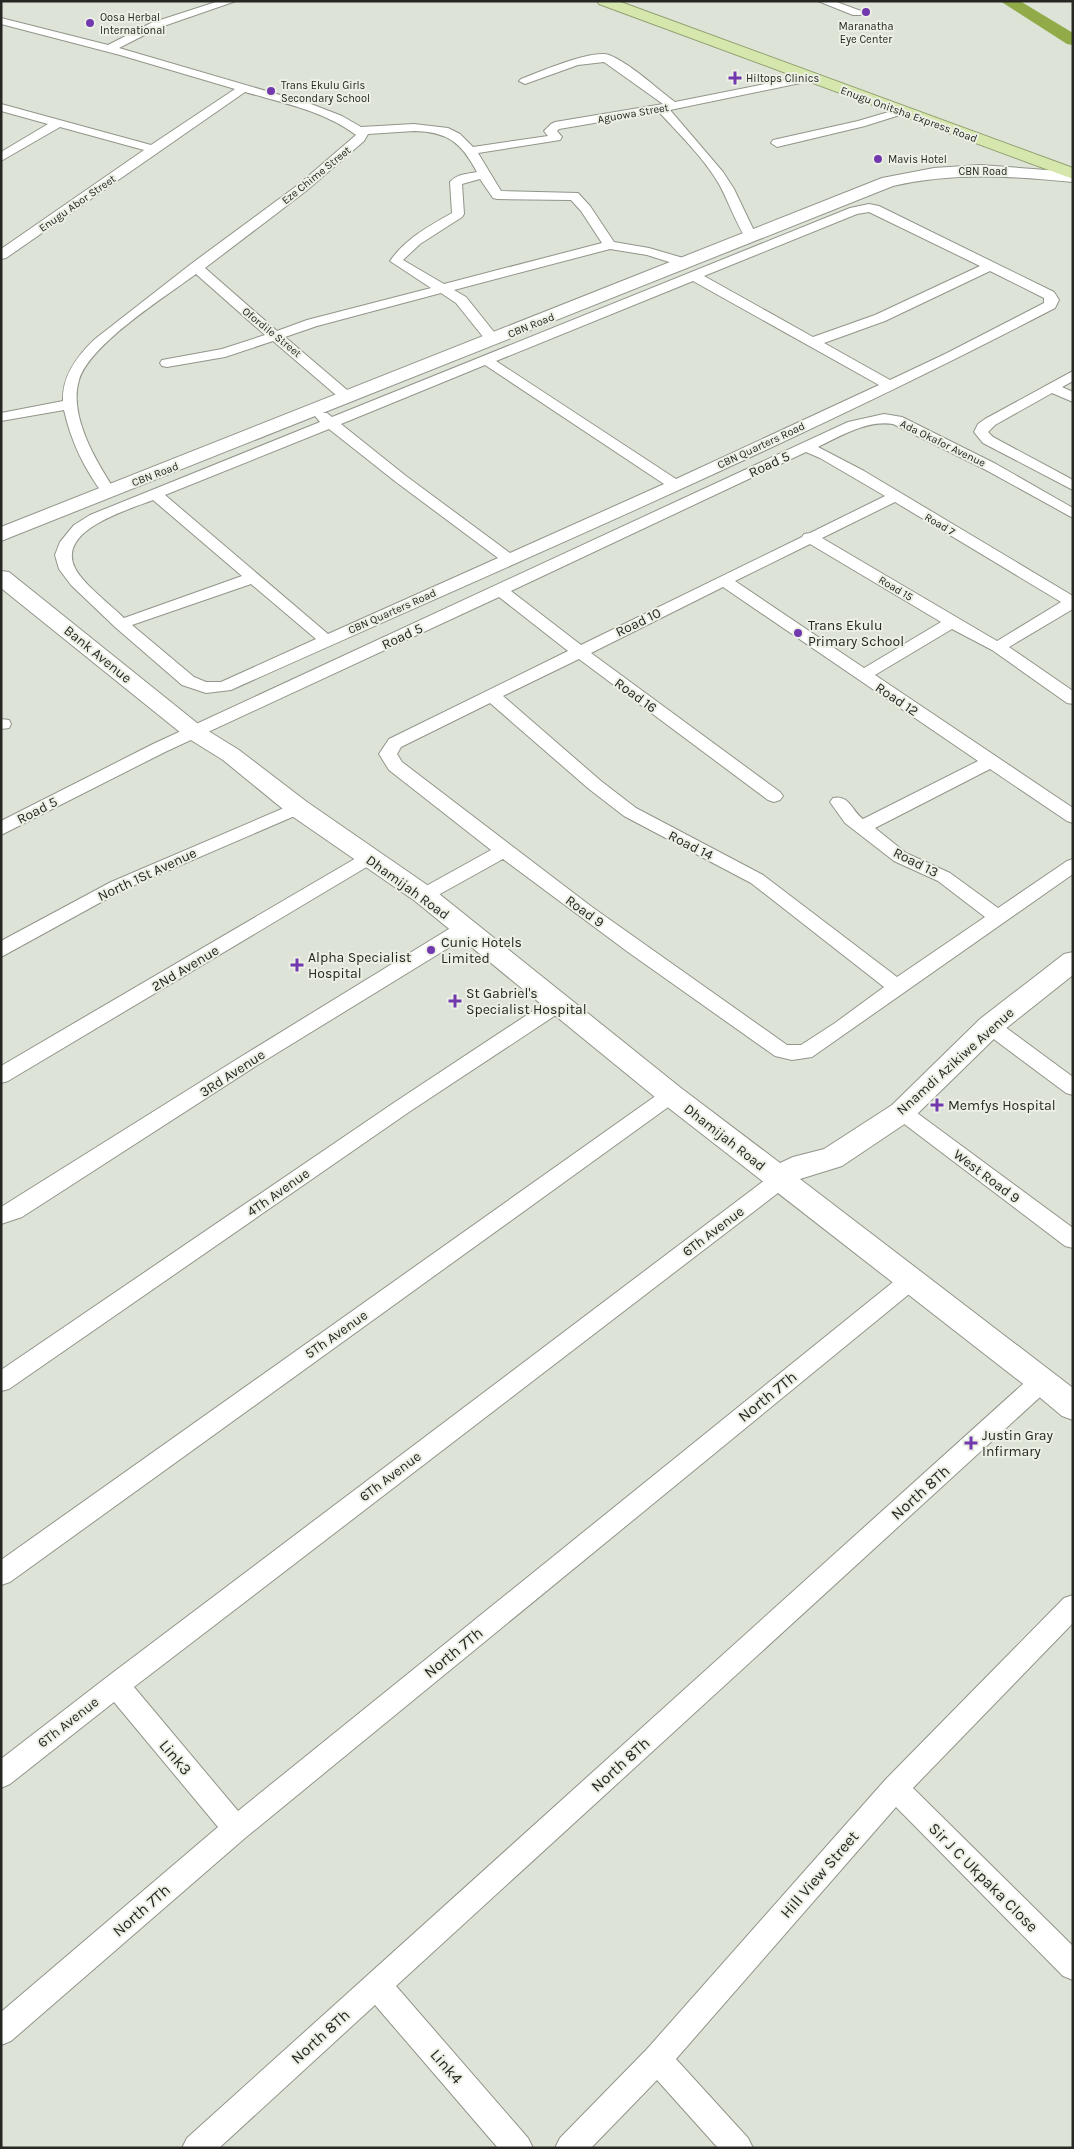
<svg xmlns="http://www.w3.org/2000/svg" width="1074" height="2149" viewBox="0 0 1074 2149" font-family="Karla,sans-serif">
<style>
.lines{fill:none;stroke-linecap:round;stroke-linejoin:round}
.river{fill:#91ab49;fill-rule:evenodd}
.minor-casing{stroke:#91958a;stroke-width:2}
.secondary-casing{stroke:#91958a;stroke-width:2}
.trunk-casing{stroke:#91a070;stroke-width:2}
.minor{fill:#fff;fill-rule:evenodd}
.secondary{fill:#fff;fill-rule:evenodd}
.trunk{fill:#d6e7ae;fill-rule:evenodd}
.poi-dot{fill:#7239af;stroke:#ecf0e4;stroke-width:2}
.labels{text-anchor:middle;stroke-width:4;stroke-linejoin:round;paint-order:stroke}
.far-poi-label{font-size:11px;fill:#262723;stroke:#ecf0e4;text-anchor:start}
.far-street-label{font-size:11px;fill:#262723;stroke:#ecf0e4}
.street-label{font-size:14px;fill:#262723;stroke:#ecf0e4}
.poi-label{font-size:14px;fill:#262723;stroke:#ecf0e4;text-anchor:start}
.near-street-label{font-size:16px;fill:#262723;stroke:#ecf0e4}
</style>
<rect width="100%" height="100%" fill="#dee3d7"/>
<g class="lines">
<!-- river -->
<polygon class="river" points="1000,1 1020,1 1073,33 1073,45 1067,44"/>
<defs>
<g id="minor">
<path d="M219 1H236L158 28 119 48 311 104 342 116 361 127 414 124 448 128 460 134 473 147 548 136 544 131 551 124 555 122 663 104 604 62 578 65 525 84 519 81 521 79C539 72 593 49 609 55 631 64 656 88 675 102L810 75 816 78 810 81 670 110 723 172 734 189 757 237 751 241 747 240C735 222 729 202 719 184 703 157 680 135 659 112L559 129 557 131 562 137 560 140 478 153 501 191 578 193 590 206 614 242 649 248 690 260 691 263 685 267 647 255 610 249 454 290 466 297 498 337 500 340 493 344 488 343 456 303 441 293 317 326 285 337 353 395 355 398 353 401H343L273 341 225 357 167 367 162 366 160 363 162 360 222 349 265 335 196 274C165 297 90 344 79 380 68 416 97 463 116 492L114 495H104C84 469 71 441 64 410L1 421V413L63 401C62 376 77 356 95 339L191 264 298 185 356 135C324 111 283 103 245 92L6 258 1 259V249L144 150 60 127 1 161V152L48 124 1 111V104L151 145 235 89 120 55 1 24V18L108 45 151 23ZM414 131C448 132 461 142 477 172 467 174 457 174 450 182L452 213C429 226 405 239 390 261L431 288 307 320 277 331 205 268 306 191 364 141 368 134ZM480 179 493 198 497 199 571 200 581 211 602 243 444 284 403 260 420 244 462 217 464 214 462 184Z"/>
<polygon points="818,1 834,1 861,11 862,13 861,15 853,15"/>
<polygon points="902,108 908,111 906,113 865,126 777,147 771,143 773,140 858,121"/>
<path d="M869 204 879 206 1054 292 1059 300 1055 308C787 448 507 566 231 690L206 693 182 685 115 627 71 585 59 569 55 555 60 542 74 525 90 515 320 422 315 416 317 413H327L332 417 850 208ZM869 212 980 266 875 315 813 337 704 276 857 214ZM990 271 1044 298V303L945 354 890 380 824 343 885 321ZM693 281 879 385 676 479 496 361ZM485 365 664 484 510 553 406 476 341 424ZM329 429 396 482 498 558 328 634 165 495ZM153 500 242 576 124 618C111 605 82 583 75 568 56 530 128 510 153 500ZM251 584 316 639 221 682H206L194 677 132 625Z"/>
<polygon points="1073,371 1073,381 1062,387 1073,392 1073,402 1052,393 995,425 988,432 993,437 1073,480 1073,490 983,443 974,432 978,424 985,419"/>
<path d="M884 414 902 417 996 464 1073 508V518L986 470 893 424C867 420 841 436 818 447L864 471 1073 596V609L1009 647 1073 691V704L1067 703 992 650 952 629 875 675 1073 808V823L1067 821 990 769 875 828 906 853 950 873 998 908 1067 861 1073 859V874L812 1057 792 1060 775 1056 628 952 503 859 431 899 424 901 417 899 415 895 417 891 491 850 389 770 379 754 389 739 568 651 499 597 165 752 1 835V821L153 744 848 422ZM806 452 820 458 885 496 810 533 804 534 802 537 581 645 511 591ZM895 502 1061 602 997 641 822 538ZM810 544 941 622 864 668 735 581ZM723 587 978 761 863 819C852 811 849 794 833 798L830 802 845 823 894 861 938 881 985 917 897 977 763 875 636 808 601 781 503 696 579 659 768 800 774 802 780 800 783 796 780 792 591 653ZM490 703 589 789 624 816 751 883 884 987 835 1023 801 1045H787L592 907 402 762 397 754 401 747Z"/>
<polygon points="1,719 9,720 11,724 9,728 1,729"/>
<polygon points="298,802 304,804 307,808 304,812 123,890 1,957 1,941 111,882"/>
<polygon points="369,852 375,854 378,858 375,862 8,1081 1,1083 1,1066 363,854"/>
<polygon points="464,922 471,924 473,929 471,934 256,1066 22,1217 1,1224 1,1207 242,1056 457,924"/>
<polygon points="558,997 565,999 568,1004 565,1009 409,1112 9,1389 1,1391 1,1370 395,1102 551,999"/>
<polygon points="990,1019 997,1021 1073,1077 1073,1095 1066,1093 983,1031 980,1026 983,1021"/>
<polygon points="671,1087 678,1090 681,1095 678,1100 10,1582 1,1585 1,1560 664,1090"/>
<polygon points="902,1104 909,1107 1073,1228 1073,1248 1065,1246 895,1117 892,1112 895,1107"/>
<polygon points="780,1172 787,1174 790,1180 787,1186 134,1687 238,1811 903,1274 911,1271 919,1274 922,1280 919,1286 245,1838 11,2041 1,2045 1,2012 218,1827 114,1702 10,1784 1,1788 1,1759 107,1677 773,1174"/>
<polygon points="1042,1371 1050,1374 1053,1381 1050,1388 396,1986 528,2138 533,2148 498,2148 375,2005 219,2148 182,2148 187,2138 1034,1374"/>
<polygon points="1073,1595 1073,1623 913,1788 1073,1946 1073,1980 1063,1976 896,1807 676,2059 748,2138 753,2148 718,2148 657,2080 591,2148 555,2148 560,2138 647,2049 886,1779 1064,1598"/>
</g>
<g id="secondary">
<path d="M980 165 1073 172V182C1012 176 953 172 893 186L1 541V527L882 178 934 168Z"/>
<polygon points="1,571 9,572 202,727 239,750 307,802 433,889 681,1088 780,1163 793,1157 824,1149 892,1105 980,1019 1064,954 1073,952 1073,975 1000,1033 912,1119 842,1166 800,1179 1073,1388 1073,1420 1062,1416 1031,1390 661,1102 415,901 289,814 223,760 186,737 1,588"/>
</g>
<polygon id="trunk" points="597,1 618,1 1073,168 1073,179 599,4"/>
</defs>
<!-- minor casing -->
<use href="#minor" class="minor-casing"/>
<!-- secondary casing -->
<use href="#secondary" class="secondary-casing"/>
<!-- trunk casing -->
<use href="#trunk" class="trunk-casing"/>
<!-- minor -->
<use href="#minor" class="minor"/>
<!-- secondary -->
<use href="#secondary" class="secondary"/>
<!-- trunk -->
<use href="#trunk" class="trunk"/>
</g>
<!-- markers -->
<g class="poi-dot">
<circle cx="866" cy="12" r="5"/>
<circle cx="90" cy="23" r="5"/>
<path d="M732.5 70.5h5v5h5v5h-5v5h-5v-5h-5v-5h5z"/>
<circle cx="271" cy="91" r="5"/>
<circle cx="878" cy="159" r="5"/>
<circle cx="798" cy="633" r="5"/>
<circle cx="431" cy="950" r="5"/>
<path d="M294.5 957.5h5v5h5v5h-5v5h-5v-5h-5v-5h5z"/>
<path d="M452.5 993.5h5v5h5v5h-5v5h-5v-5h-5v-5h5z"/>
<path d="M934.5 1097.5h5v5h5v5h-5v5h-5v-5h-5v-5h5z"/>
<path d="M968.5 1435.5h5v5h5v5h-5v5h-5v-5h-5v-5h5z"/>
</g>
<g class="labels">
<!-- far-poi labels -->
<g class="far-poi-label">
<text x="100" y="21">Oosa Herbal<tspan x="100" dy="13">International</tspan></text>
<text x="866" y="30" text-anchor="middle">Maranatha<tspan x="866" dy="13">Eye Center</tspan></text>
<text x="746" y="82">Hiltops Clinics</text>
<text x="281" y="89">Trans Ekulu Girls<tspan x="281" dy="13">Secondary School</tspan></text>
<text x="888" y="163">Mavis Hotel</text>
</g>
<!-- far-street labels -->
<g class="far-street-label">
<text transform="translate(633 113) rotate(-10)" y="4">Aguowa Street</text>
<text transform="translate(909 114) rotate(20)" y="4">Enugu Onitsha Express Road</text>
<text x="983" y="175">CBN Road</text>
<text transform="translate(316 175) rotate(-39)" y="4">Eze Chime Street</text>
<text transform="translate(77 203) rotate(-35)" y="4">Enugu Abor Street</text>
<text transform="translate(531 325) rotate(-22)" y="4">CBN Road</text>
<text transform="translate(272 332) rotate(39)" y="4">Ofordile Street</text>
<text transform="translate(943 443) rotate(26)" y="4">Ada Okafor Avenue</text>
<text transform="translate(761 445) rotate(-25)" y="4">CBN Quarters Road</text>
<text transform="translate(155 474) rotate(-21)" y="4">CBN Road</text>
<text transform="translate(940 524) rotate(31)" y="4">Road 7</text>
<text transform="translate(896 588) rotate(31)" y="4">Road 15</text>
<text transform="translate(392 611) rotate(-24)" y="4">CBN Quarters Road</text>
</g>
<!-- street labels -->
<g class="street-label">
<text transform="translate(769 464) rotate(-25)" y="5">Road 5</text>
<text transform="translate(638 622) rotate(-26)" y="5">Road 10</text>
<text transform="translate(402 636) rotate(-25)" y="5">Road 5</text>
<text transform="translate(98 654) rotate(39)" y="5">Bank Avenue</text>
<text transform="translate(636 695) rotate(36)" y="5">Road 16</text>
<text transform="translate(897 699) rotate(34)" y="5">Road 12</text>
<text transform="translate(37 810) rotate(-27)" y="5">Road 5</text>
<text transform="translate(691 845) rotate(27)" y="5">Road 14</text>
<text transform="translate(916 862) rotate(27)" y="5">Road 13</text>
<text transform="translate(147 874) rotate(-25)" y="5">North 1St Avenue</text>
<text transform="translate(408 887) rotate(36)" y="5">Dhamijah Road</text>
<text transform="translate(585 911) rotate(36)" y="5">Road 9</text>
<text transform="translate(185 968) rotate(-31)" y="5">2Nd Avenue</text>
<text transform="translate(955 1061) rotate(-42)" y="5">Nnamdi Azikiwe Avenue</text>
<text transform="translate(232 1073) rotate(-33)" y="5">3Rd Avenue</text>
<text transform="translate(725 1137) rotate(38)" y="5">Dhamijah Road</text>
<text transform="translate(987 1176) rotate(37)" y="5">West Road 9</text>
<text transform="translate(278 1192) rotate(-35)" y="5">4Th Avenue</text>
<text transform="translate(713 1231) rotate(-37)" y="5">6Th Avenue</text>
<text transform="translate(336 1334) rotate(-35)" y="5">5Th Avenue</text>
<text transform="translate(390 1476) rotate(-37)" y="5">6Th Avenue</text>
<text transform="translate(68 1722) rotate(-38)" y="5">6Th Avenue</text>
</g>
<!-- poi labels -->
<g class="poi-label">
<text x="808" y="630">Trans Ekulu<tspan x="808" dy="16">Primary School</tspan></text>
<text x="441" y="947">Cunic Hotels<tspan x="441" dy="16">Limited</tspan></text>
<text x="308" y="962">Alpha Specialist<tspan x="308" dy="16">Hospital</tspan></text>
<text x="466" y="998">St Gabriel's<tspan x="466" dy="16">Specialist Hospital</tspan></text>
<text x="948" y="1110">Memfys Hospital</text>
<text x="982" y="1440">Justin Gray<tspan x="982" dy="16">Infirmary</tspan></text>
</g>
<!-- near-street labels -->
<g class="near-street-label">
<text transform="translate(767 1396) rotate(-39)" y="6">North 7Th</text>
<text transform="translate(920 1492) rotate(-42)" y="6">North 8Th</text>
<text transform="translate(453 1652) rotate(-39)" y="6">North 7Th</text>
<text transform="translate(176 1757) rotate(50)" y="6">Link3</text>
<text transform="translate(620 1764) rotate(-42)" y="6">North 8Th</text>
<text transform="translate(819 1874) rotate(-49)" y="6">Hill View Street</text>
<text transform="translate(984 1877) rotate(45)" y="6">Sir J C Ukpaka Close</text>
<text transform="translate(141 1910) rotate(-41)" y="6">North 7Th</text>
<text transform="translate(320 2036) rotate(-42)" y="6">North 8Th</text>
<text transform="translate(447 2066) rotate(49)" y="6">Link4</text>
</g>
</g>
<!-- border -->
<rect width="1074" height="2149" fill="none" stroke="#262723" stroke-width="5"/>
</svg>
